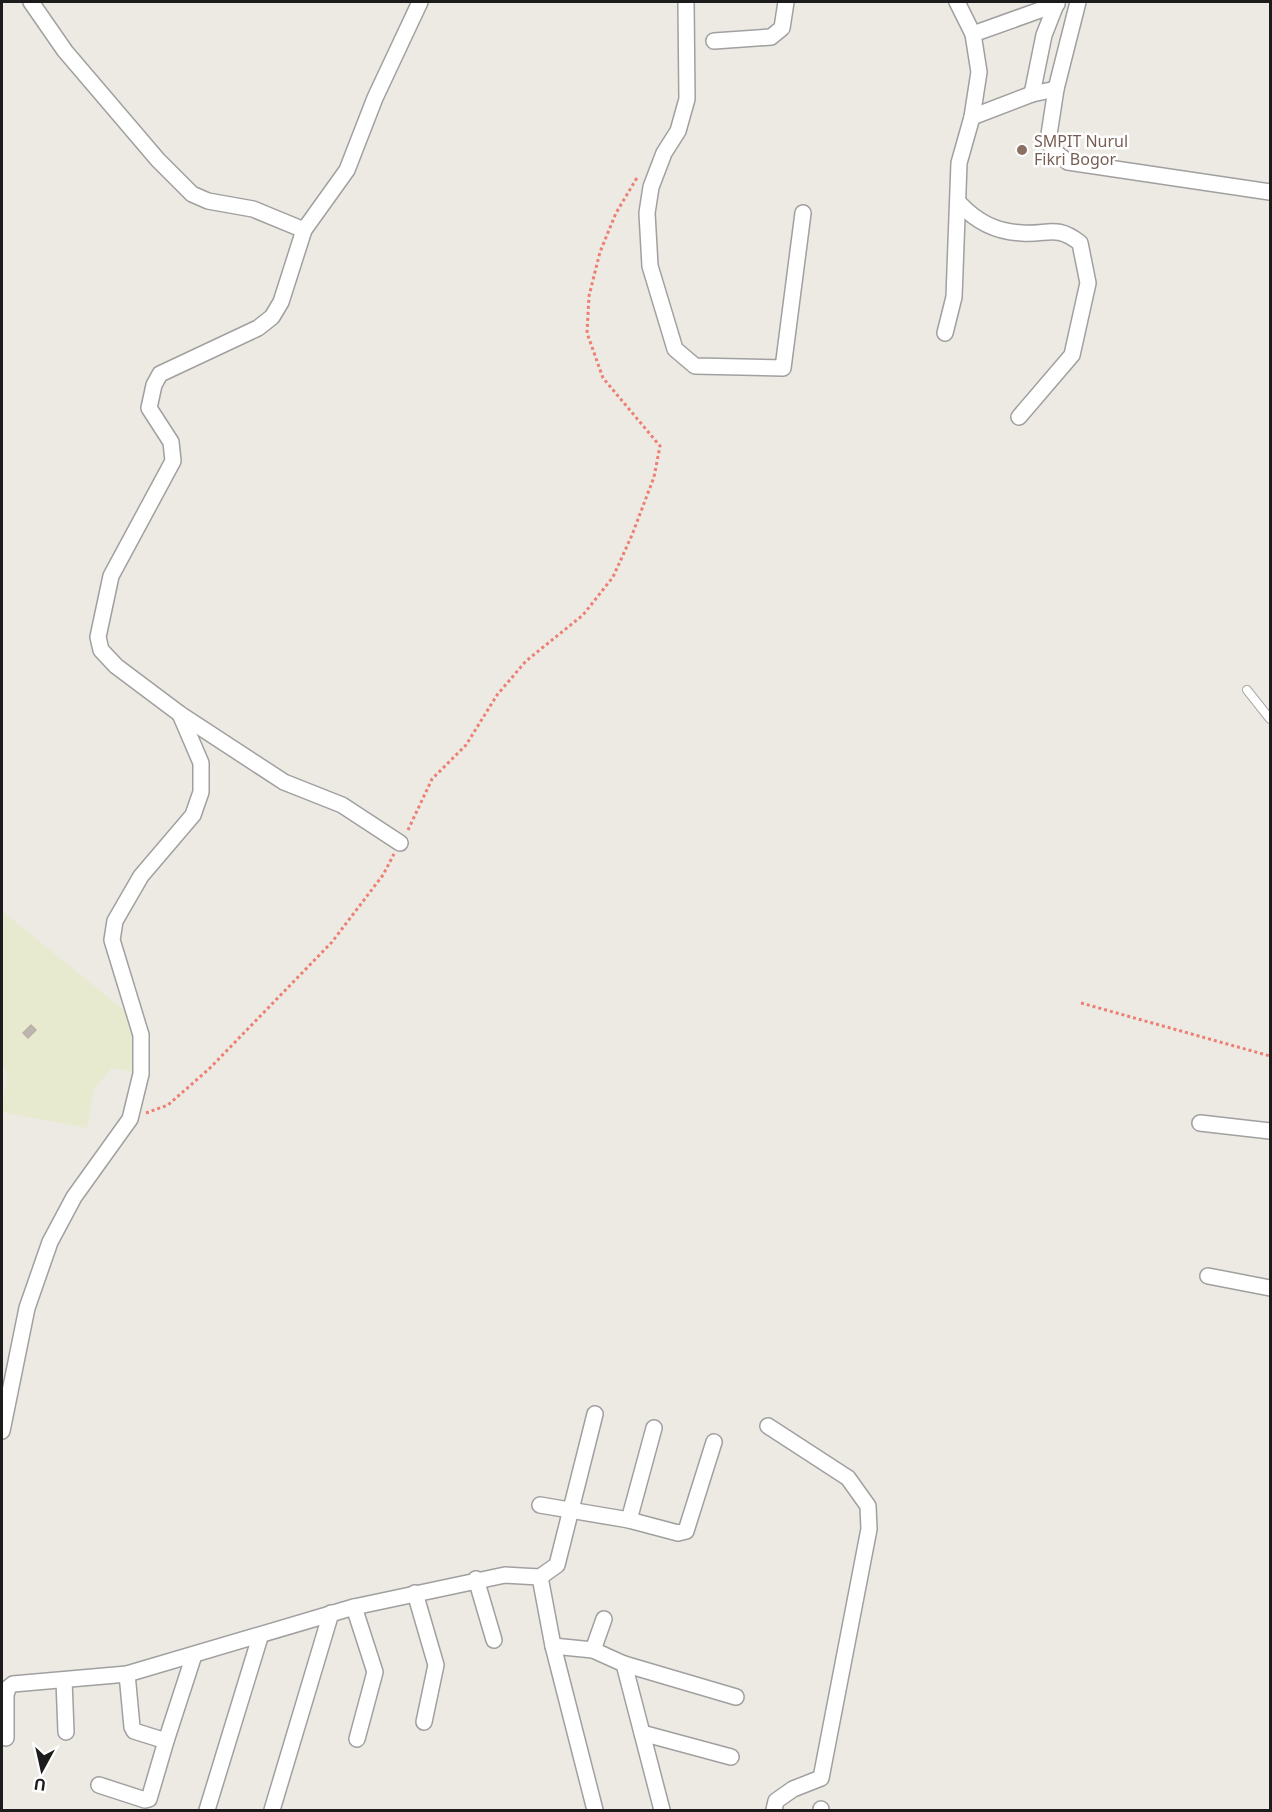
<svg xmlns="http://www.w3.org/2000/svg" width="1272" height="1812" viewBox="0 0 1272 1812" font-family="'Noto Sans',sans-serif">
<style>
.farmland{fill:#e8eacf}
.building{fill:#bdb5b0;stroke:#bdb0a6;stroke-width:1.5}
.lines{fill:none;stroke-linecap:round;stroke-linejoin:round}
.lane-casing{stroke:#a0a0a0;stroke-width:10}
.street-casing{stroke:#a0a0a0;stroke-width:18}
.path{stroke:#ed7f73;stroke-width:3;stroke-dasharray:3 3;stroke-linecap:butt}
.lane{stroke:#fff;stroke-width:8}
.street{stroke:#fff;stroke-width:15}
.education-dot{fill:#8d6e63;stroke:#fff;stroke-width:2}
.labels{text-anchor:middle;stroke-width:5;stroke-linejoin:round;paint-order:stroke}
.education-label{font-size:16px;fill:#785e54;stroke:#fff;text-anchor:start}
</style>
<rect width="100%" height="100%" fill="#ede9e3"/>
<!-- farmland -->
<polygon class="farmland" points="2,911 131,1016 137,1041 135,1072 112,1068 94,1089 87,1128 2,1112 7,1074 2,1063"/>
<!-- building -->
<polygon class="building" points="31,1025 36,1030 28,1038 23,1033"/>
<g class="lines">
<defs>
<polyline id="lane" points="1247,690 1270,719"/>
<g id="street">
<polyline points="31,2 65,51 158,160 192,194 208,201 253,209 304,230"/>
<polyline points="686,2 687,99 678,131 664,153 651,187 647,213 650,266 675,349 695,366 783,368 803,213"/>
<polyline points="1078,2 1056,89 1048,141 1055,152 1068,162 1270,192"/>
<polyline points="973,34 1057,4"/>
<polyline points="714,41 771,37 782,28 786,2"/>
<polyline points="1032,94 1044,35 1057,2"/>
<polyline points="972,117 1032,94 1056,89"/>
<path d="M960 204C977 222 996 232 1022 233 1048 235 1056 224 1080 243L1088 283 1072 355 1019 417"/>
<polyline points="945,333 954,297 959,163 972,117 979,72 973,34 957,2"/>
<polyline points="400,843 342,805 284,782 180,714 116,666 101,650 98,637 111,576 173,461 171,442 149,408 154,385 160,374 258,328 272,317 281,302 304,230 347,170 375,98 420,2"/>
<polyline points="1200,1123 1270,1131"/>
<polyline points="1208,1276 1270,1288"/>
<polyline points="768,1426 848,1478 868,1506 869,1529 821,1778 793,1789 776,1801 774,1810"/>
<polyline points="2,1431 27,1308 50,1242 74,1197 130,1119 141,1074 141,1035 112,940 115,921 141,876 193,815 201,792 201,763 180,714"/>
<polyline points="540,1505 629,1520 678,1533 686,1531 714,1442"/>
<polyline points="629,1520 654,1428"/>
<polyline points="540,1577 557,1565 595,1414"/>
<polyline points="476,1579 494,1640"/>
<polyline points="415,1593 436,1665 424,1722"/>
<polyline points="354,1607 375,1672 357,1739"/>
<polyline points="553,1646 593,1650 604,1619"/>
<polyline points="593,1650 624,1664 662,1810"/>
<polyline points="624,1664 736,1697"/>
<polyline points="64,1680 66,1732"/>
<polyline points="642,1733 731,1757"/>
<polyline points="6,1738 6,1695 8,1688 13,1684 127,1674 354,1607 505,1575 540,1577 553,1646 595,1810"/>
<polyline points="166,1741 194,1655"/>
<polyline points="99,1785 145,1800 149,1799 166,1741 134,1731 132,1727 127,1674"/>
<polyline points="207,1810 260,1637"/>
<polyline points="272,1810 331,1613"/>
<polyline points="821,1810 821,1809"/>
</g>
</defs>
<!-- lane casing -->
<use href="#lane" class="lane-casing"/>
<!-- street casing -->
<use href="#street" class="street-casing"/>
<!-- path -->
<g class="path">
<polyline points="408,830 432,779 466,745 497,695 526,661 583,615 613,577 632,535 654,477 660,446 603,378 587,333 589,296 600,252 616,213 638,176"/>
<polyline points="1081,1003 1270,1056"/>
<polyline points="146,1113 168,1105 209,1069 332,942 383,875 394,854"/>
</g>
<!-- lane -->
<use href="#lane" class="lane"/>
<!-- street -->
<use href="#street" class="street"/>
</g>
<!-- markers -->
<circle class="education-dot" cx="1022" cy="150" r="6"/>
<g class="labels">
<!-- education labels -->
<g class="education-label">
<text x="1034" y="147">SMPIT Nurul<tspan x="1034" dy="18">Fikri Bogor</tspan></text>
</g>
</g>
<!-- border -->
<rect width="1272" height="1812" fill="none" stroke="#1c1c1c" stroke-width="6"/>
<!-- north arrow -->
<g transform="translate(42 1770) rotate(188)" stroke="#ffffff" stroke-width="4.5" paint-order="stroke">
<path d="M0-4.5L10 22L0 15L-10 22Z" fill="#1c1c1c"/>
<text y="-9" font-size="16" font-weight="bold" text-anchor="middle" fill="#1c1c1c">U</text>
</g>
</svg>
